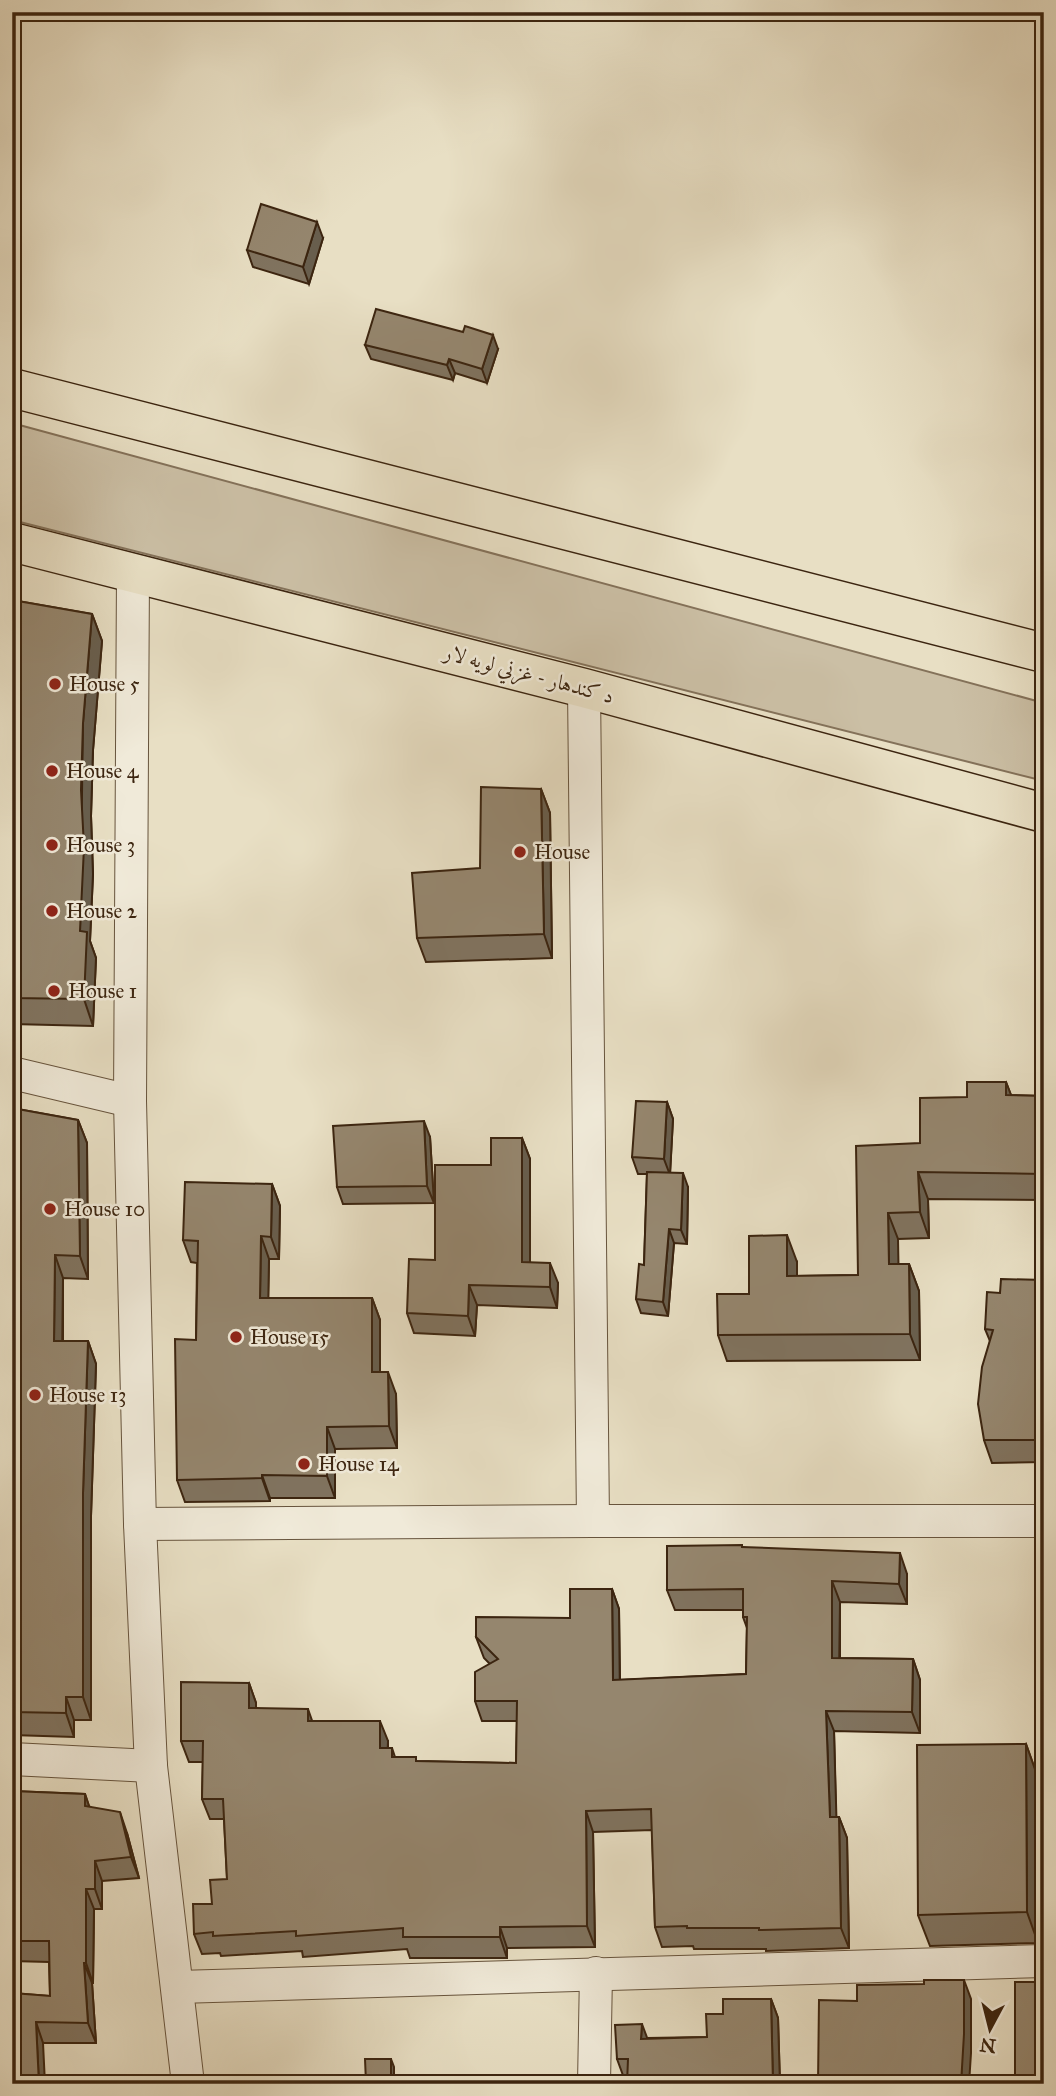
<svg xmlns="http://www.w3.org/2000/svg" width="1056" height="2096" viewBox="0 0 1056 2096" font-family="'IM FELL Great Primer',Amiri,serif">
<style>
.green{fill:#cbbfa5;stroke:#84725a;stroke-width:2}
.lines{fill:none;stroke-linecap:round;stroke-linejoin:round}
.minor-casing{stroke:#67543d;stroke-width:34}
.highway-casing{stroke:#3c2510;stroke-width:41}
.minor{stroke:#f0ead9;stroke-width:32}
.highway{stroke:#e8dfc4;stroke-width:38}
.wall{fill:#80735f;stroke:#3c2510;stroke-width:2}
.shaded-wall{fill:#685e4d;stroke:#3c2510;stroke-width:2}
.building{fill:#95866e;stroke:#3c2510;stroke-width:2}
.poi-dot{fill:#8f2418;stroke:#f0ead9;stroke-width:2.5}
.labels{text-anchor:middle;stroke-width:5;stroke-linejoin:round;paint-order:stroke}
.street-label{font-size:21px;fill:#3c2510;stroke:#f0ead9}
.poi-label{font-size:21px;fill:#3c2510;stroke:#f0ead9;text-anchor:start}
</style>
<rect width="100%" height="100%" fill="#e8dfc4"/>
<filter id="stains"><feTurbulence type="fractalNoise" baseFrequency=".00286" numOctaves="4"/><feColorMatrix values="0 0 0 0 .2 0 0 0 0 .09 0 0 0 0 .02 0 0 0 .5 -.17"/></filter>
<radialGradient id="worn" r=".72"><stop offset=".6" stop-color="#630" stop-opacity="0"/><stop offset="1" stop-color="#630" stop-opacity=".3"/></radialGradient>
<!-- green -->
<polygon class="green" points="12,423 1044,703 1044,781 12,520"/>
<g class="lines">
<defs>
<g id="minor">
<polyline points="133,573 130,1101 140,1524 151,1766 188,2084"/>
<polyline points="584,688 593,1521"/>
<polyline points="12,1073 130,1101"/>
<polyline points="140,1524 593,1521 1044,1521"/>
<polyline points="12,1759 151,1766"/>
<polyline points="178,1987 1044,1961"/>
<polyline points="594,2084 596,1973"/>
</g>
<g id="highway">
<polyline points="12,388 1044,653"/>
<polyline points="12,542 584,688 1044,813"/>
</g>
</defs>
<!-- minor casing -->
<use href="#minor" class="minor-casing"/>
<!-- highway casing -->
<use href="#highway" class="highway-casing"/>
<!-- minor -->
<use href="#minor" class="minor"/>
<!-- highway -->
<use href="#highway" class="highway"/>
</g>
<!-- wall -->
<g class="wall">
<polygon points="323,238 309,284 253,267 247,250"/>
<polygon points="365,345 498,349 487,383 455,373 453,380 371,359"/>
<polygon points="12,600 92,614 102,641 93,750 91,816 93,874 90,941 96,958 93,1026 12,1024"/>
<polygon points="541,789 550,813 552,958 426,962 417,938 480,868"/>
<polygon points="1006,1082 1011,1095 1044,1096 1044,1200 928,1199 929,1238 898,1239 898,1264 909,1264 919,1291 920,1360 727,1361 718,1335 749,1294 797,1262 797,1276 858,1275 920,1143"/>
<polygon points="667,1102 673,1119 670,1173 688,1187 687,1244 674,1243 668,1316 641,1313 636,1299 644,1265 647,1174 638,1174 632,1157"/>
<polygon points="12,1108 78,1120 87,1143 88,1279 63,1278 63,1341 88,1341 96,1364 91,1516 91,1720 74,1720 74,1737 12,1735"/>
<polygon points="430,1137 434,1203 343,1204 337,1187"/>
<polygon points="522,1138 530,1159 530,1262 558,1283 557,1308 477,1305 475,1336 414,1333 407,1313 435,1260 491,1165"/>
<polygon points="272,1184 280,1206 279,1259 269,1259 268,1298 372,1298 380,1320 380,1372 396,1394 397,1448 335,1449 335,1498 270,1498 270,1501 185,1502 177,1480 196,1340 197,1263 191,1262 183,1240"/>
<polygon points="1044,1280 1044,1462 992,1463 984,1440 990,1341 985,1329 1000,1293"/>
<polygon points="743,1547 907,1574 907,1604 840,1602 840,1658 913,1659 920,1680 920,1733 834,1731 836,1817 839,1817 847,1838 849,1948 766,1951 766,1949 694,1949 693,1946 662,1947 655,1927 652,1830 593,1832 595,1947 507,1948 507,1958 410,1958 407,1949 303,1957 302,1951 221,1956 220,1953 202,1954 194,1934 227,1879 224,1819 210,1819 202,1799 203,1762 189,1762 181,1741 249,1683 256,1703 256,1708 312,1721 388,1741 388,1748 392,1748 395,1757 417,1761 516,1763 517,1721 482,1721 475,1701 490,1664 484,1658 476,1637 570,1618 612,1589 619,1609 620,1680 746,1674 747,1628 743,1617 743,1610 675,1610 667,1590"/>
<polygon points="1026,1744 1037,1775 1038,1943 930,1946 918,1915"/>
<polygon points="12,1791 85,1794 89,1806 127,1833 139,1878 102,1881 102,1909 94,1909 93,1983 92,1983 96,2043 43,2043 12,1993 50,1996 49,1962 12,1961"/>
<polygon points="771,1999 778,2018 780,2084 627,2084 627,2078 624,2078 617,2059 647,2038 707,2037 723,2014"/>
</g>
<!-- shaded-wall -->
<g class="shaded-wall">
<polygon points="317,222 323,238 309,284 303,267"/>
<polygon points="493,335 498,349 487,383 482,369"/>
<polygon points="449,359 455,373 453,380 447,365"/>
<polygon points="92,614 102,641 93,750 91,816 93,874 90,941 96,958 93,1026 84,999 80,931 83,723"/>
<polygon points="541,789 550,813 552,958 544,934"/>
<polygon points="1006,1082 1016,1108 1006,1095"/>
<polygon points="667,1102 673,1119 670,1175 664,1159"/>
<polygon points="78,1120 87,1143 88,1279 80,1256"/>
<polygon points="424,1121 430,1137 434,1203 427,1186"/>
<polygon points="522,1138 530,1159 530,1282 522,1262"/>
<polygon points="918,1172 928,1199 929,1238 920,1212"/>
<polygon points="683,1173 688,1187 687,1244 681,1230"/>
<polygon points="272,1184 280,1206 279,1259 271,1237"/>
<polygon points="888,1213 898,1239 899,1291 889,1264"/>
<polygon points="669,1229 674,1243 668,1316 663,1302"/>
<polygon points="787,1235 797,1262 797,1302 787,1276"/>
<polygon points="261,1236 269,1259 268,1320 260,1298"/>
<polygon points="55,1255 63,1278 62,1364 54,1341"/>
<polygon points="550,1263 558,1283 557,1308 550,1287"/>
<polygon points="909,1264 919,1291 920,1360 910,1334"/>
<polygon points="469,1285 477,1305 475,1336 468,1316"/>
<polygon points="372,1298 380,1320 380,1394 372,1372"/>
<polygon points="88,1341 96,1364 91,1516 91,1720 83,1697 83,1493"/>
<polygon points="388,1372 396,1394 397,1448 389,1426"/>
<polygon points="327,1427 335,1449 335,1498 327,1476"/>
<polygon points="262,1475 270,1498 270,1501 262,1478"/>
<polygon points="900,1553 907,1574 907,1604 899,1584"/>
<polygon points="832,1581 840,1602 839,1679 832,1658"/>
<polygon points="612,1589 619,1609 620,1701 613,1680"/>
<polygon points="913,1659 920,1680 920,1733 912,1712"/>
<polygon points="249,1683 256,1703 256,1729 249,1708"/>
<polygon points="66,1697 74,1720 74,1737 66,1713"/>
<polygon points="308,1709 315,1729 308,1721"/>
<polygon points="826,1711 834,1731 837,1838 830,1817"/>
<polygon points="380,1721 388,1741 387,1768 380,1748"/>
<polygon points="1026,1744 1037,1775 1038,1943 1027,1912"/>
<polygon points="85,1794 92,1815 85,1806"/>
<polygon points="586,1811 593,1832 595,1947 587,1926"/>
<polygon points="120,1812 127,1833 139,1878 131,1857"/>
<polygon points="839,1817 847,1838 849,1948 841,1928"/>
<polygon points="95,1861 102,1881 102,1909 95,1889"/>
<polygon points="86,1889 94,1909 93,1983 86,1963"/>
<polygon points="500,1927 507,1948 507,1958 500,1937"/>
<polygon points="84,1963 92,1983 96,2043 88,2023"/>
<polygon points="964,1980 971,1999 971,2053 969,2084 961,2084"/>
<polygon points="771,1999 778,2018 780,2084 773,2084"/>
<polygon points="36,2022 43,2043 45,2084 39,2084"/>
<polygon points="642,2024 649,2043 641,2039"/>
<polygon points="391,2059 394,2067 394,2084 391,2084"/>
</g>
<!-- building -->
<g class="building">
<polygon points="261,204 317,222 303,267 247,250"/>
<polygon points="376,309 463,332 465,326 493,335 482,369 449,359 447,365 365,345"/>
<polygon points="12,600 92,614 83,723 81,790 84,847 80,931 87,932 84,999 12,998"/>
<polygon points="481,787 541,789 544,934 417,938 412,873 480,868"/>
<polygon points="967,1082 1006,1082 1006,1095 1044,1096 1044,1174 918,1172 920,1212 888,1213 889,1264 909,1264 910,1334 718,1335 717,1294 749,1294 749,1236 787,1235 787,1276 858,1275 856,1146 920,1143 920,1098 967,1097"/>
<polygon points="636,1101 667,1102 664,1159 632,1157"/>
<polygon points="12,1108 78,1120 80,1256 55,1255 54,1341 88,1341 83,1493 83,1697 66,1697 66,1713 12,1712"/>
<polygon points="424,1121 427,1186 337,1187 333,1126"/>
<polygon points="491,1138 522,1138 522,1262 550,1263 550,1287 469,1285 468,1316 407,1313 409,1259 435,1260 435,1165 491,1165"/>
<polygon points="647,1172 683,1173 681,1230 669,1229 663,1302 636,1299 639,1264 644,1265"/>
<polygon points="185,1182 272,1184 271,1237 261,1236 260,1298 372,1298 372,1372 388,1372 389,1426 327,1427 327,1476 262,1475 262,1478 177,1480 175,1339 196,1340 198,1241 183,1240"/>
<polygon points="1001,1279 1044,1280 1044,1440 984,1440 978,1404 982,1367 993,1330 985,1329 987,1292 1000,1293"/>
<polygon points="742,1545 742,1547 900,1553 899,1584 832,1581 832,1658 913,1659 912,1712 826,1711 830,1817 839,1817 841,1928 759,1930 759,1928 687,1928 687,1926 655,1927 651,1809 586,1811 587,1926 500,1927 500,1937 403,1937 403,1928 296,1936 296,1931 213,1936 213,1932 194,1934 193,1904 212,1904 210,1880 227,1879 223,1799 202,1799 203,1741 181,1741 181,1682 249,1683 249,1708 308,1709 308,1721 380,1721 380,1748 392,1748 392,1757 416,1757 416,1761 516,1763 517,1701 475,1701 475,1672 498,1659 476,1637 476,1617 570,1618 570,1589 612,1589 613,1680 746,1674 747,1617 743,1617 743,1589 667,1590 667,1546"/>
<polygon points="1026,1744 1027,1912 918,1915 917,1745"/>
<polygon points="12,1791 85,1794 85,1806 120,1812 131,1857 95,1861 95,1889 86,1889 86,1963 84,1963 88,2023 36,2022 39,2084 12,2084 12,1993 50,1996 49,1941 12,1941"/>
<polygon points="924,1980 964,1980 964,2034 961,2084 818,2084 819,2000 857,2001 857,1985 924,1984"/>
<rect x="1015" y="1982" width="29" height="102"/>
<polygon points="723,1999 771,1999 773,2084 627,2084 628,2059 617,2059 615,2025 642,2024 641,2039 707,2037 706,2014 723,2014"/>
<polygon points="365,2059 391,2059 391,2083 366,2083"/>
<polygon points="505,2076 546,2077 546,2084 505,2084"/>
</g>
<!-- markers -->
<g class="poi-dot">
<circle cx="55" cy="684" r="7"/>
<circle cx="52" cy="771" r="7"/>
<circle cx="52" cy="845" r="7"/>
<circle cx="520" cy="852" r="7"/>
<circle cx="52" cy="911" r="7"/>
<circle cx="54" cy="991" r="7"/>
<circle cx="50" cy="1209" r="7"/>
<circle cx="236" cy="1337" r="7"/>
<circle cx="35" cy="1395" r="7"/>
<circle cx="304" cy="1464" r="7"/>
</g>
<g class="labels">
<!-- street labels -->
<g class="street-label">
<text transform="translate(529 674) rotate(15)" y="7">د کندهار - غزني لويه لار</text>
</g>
<!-- poi labels -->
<g class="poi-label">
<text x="69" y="691">House 5</text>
<text x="66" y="778">House 4</text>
<text x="66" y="852">House 3</text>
<text x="534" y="859">House</text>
<text x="66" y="918">House 2</text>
<text x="68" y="998">House 1</text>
<text x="64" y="1216">House 10</text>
<text x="250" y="1344">House 15</text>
<text x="49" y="1402">House 13</text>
<text x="318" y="1471">House 14</text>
</g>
</g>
<!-- margin -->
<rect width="1056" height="2096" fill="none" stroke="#e8dfc4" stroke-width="42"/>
<rect x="14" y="14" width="1028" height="2068" fill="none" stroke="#3c2510" stroke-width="3.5"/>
<rect x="21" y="21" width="1014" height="2054" fill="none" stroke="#3c2510" stroke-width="2"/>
<!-- north arrow -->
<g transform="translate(990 2029) rotate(187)" stroke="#f0ead9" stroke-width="5" paint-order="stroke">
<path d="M0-5L12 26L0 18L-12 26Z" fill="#3c2510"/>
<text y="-10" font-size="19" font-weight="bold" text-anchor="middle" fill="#3c2510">N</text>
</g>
<rect width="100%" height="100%" filter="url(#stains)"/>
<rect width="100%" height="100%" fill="url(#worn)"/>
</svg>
